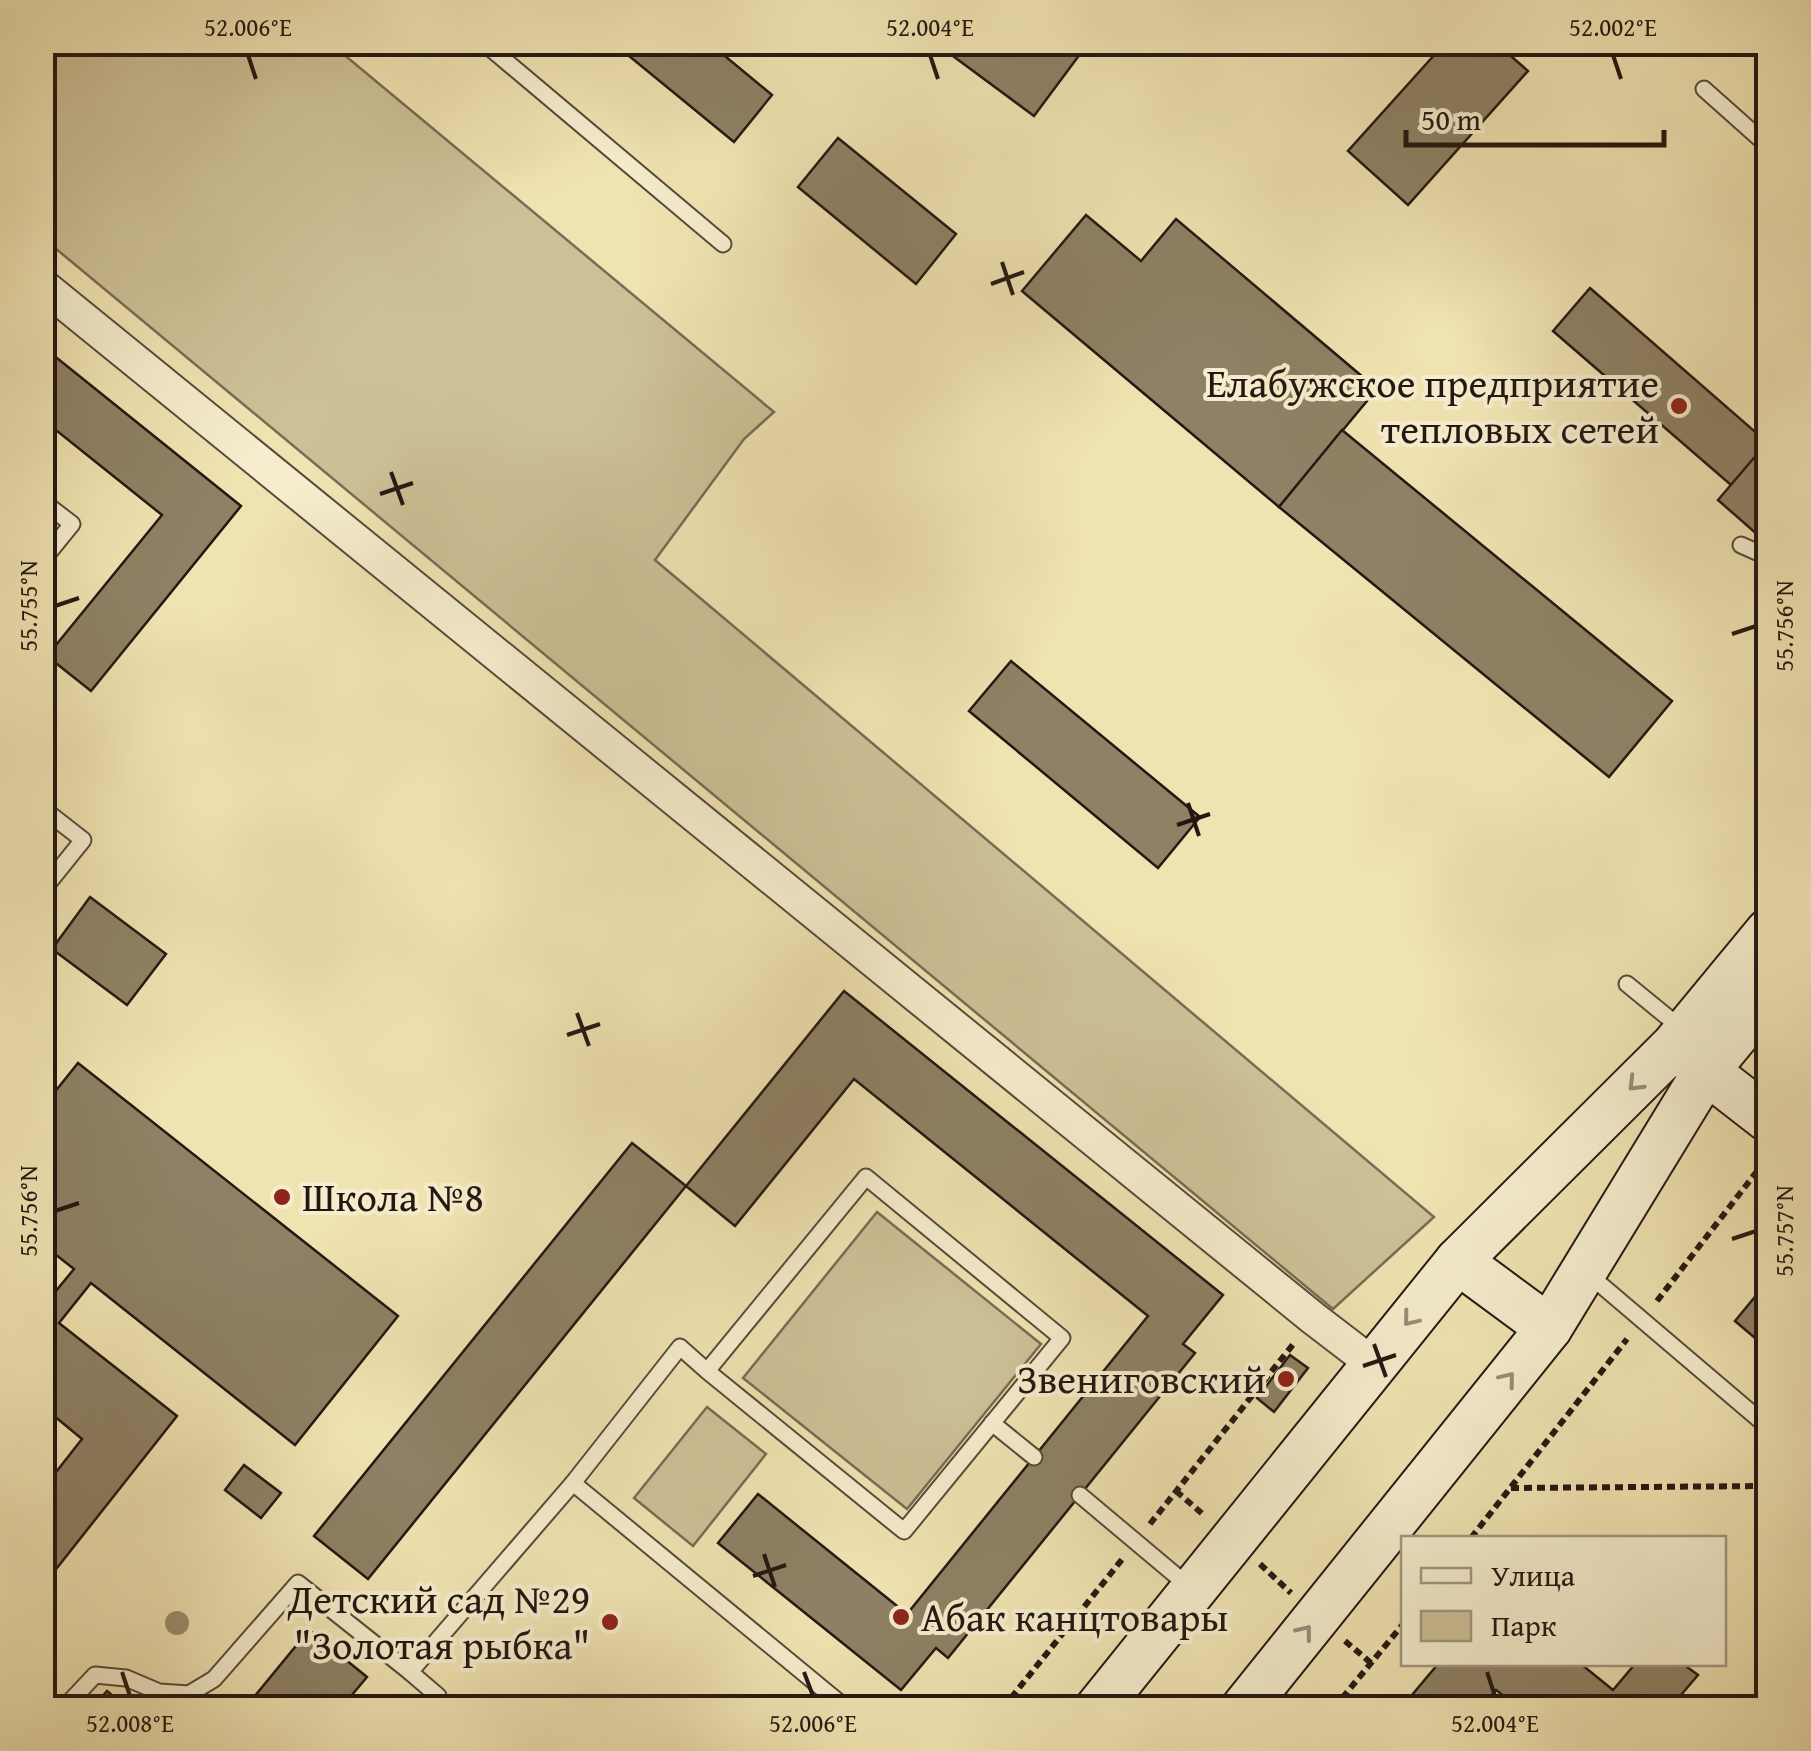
<svg xmlns="http://www.w3.org/2000/svg" width="1811" height="1751" viewBox="0 0 1811 1751" font-family="'Gentium Book Plus',serif">
<style>
.green{fill:#cdc097;stroke:#786c54;stroke-width:2.5}
.building{fill:#8e8165;stroke:#241712;stroke-width:2.5}
.lines{fill:none;stroke-linecap:round;stroke-linejoin:round}
.lane-casing{stroke:#574a3a;stroke-width:19}
.street-casing{stroke:#574a3a;stroke-width:36}
.secondary-casing{stroke:#241712;stroke-width:49}
.path{stroke:#241712;stroke-width:6;stroke-dasharray:8 5;stroke-linecap:butt}
.lane{stroke:#f5edcd;stroke-width:15}
.street{stroke:#f5edcd;stroke-width:32}
.secondary{stroke:#f5edcd;stroke-width:45}
.tree{fill:#9c8f70}
.oneway{stroke:#978d79}
.ticks{fill:none;stroke:#241712;stroke-width:4}
.poi-dot{fill:#8f2418;stroke:#f5edcd;stroke-width:4}
.labels{text-anchor:middle;stroke-width:8;stroke-linejoin:round;paint-order:stroke}
.poi-label{font-size:40px;fill:#241712;stroke:#f5edcd;text-anchor:end}
.neatline{fill:none;stroke:#241712;stroke-width:4}
.ticks-label{font-size:25px;text-anchor:middle;fill:#241712}
</style>
<rect width="100%" height="100%" fill="#f0e3b2"/>
<filter id="stains"><feTurbulence type="fractalNoise" baseFrequency=".002" numOctaves="4"/><feColorMatrix values="0 0 0 0 .2 0 0 0 0 .09 0 0 0 0 .02 0 0 0 .5 -.17"/></filter>
<radialGradient id="worn" r=".72"><stop offset=".6" stop-color="#630" stop-opacity="0"/><stop offset="1" stop-color="#630" stop-opacity=".3"/></radialGradient>
<!-- green -->
<g class="green">
<polygon points="42,43 330,43 774,412 744,439 655,560 1434,1217 1333,1309 43,238"/>
<polygon points="877,1212 1041,1344 907,1509 743,1378"/>
<polygon points="707,1407 766,1454 693,1546 634,1498"/>
</g>
<!-- building -->
<g class="building">
<polygon points="612,42 708,42 772,95 734,142"/>
<polygon points="934,42 1089,42 1034,116"/>
<polygon points="1446,42 1495,42 1528,71 1408,205 1348,151"/>
<polygon points="1768,42 1768,60 1749,43 1749,42"/>
<polygon points="838,138 956,234 916,284 798,187"/>
<polygon points="1086,215 1141,261 1176,219 1377,389 1279,507 1022,291"/>
<polygon points="1590,288 1768,443 1731,485 1553,331"/>
<polygon points="42,346 241,506 91,691 47,656 162,515 42,419"/>
<polygon points="1342,430 1672,701 1609,777 1279,507"/>
<polygon points="1764,446 1768,450 1767,543 1718,500"/>
<polygon points="1011,661 1200,817 1158,868 969,711"/>
<polygon points="90,897 166,954 127,1005 52,949"/>
<polygon points="844,991 1223,1295 1183,1344 1195,1353 948,1658 936,1648 901,1690 718,1543 758,1494 907,1614 1148,1316 854,1079 735,1226 686,1186"/>
<polygon points="78,1063 398,1316 295,1445 91,1283 59,1323 177,1416 42,1587 42,1490 82,1439 42,1406 42,1308 74,1269 42,1244 42,1108"/>
<polygon points="632,1143 686,1186 368,1579 314,1536"/>
<polygon points="1768,1281 1768,1358 1756,1348 1761,1343 1735,1321"/>
<polygon points="1290,1355 1308,1368 1274,1412 1257,1398"/>
<polygon points="244,1465 281,1493 261,1518 225,1490"/>
<polygon points="309,1630 367,1677 341,1708 245,1708"/>
<polygon points="1438,1664 1581,1664 1613,1690 1635,1664 1683,1664 1698,1675 1681,1695 1698,1708 1519,1708 1496,1690 1481,1708 1401,1708"/>
<polygon points="107,1691 128,1708 92,1708"/>
</g>
<g class="lines">
<defs>
<g id="lane">
<polyline points="483,42 723,244"/>
<polyline points="1704,89 1768,146"/>
<polyline points="42,501 72,524 42,561"/>
<polyline points="1741,545 1768,557"/>
<polyline points="42,808 83,840 42,891"/>
<polyline points="1627,984 1682,1029"/>
<polyline points="1587,1273 1768,1427"/>
<polyline points="992,1423 1034,1457"/>
<polyline points="573,1483 846,1708"/>
<polyline points="1080,1495 1192,1589"/>
<polyline points="1266,1689 1290,1708"/>
<polyline points="64,1708 95,1675 126,1678 159,1692 189,1694 214,1679 298,1583 410,1672"/>
<polyline points="428,1708 438,1696 410,1672 573,1483 680,1347 707,1371 904,1531 1062,1338 866,1177 707,1371"/>
</g>
<polyline id="street" points="42,285 1313,1318 1373,1364"/>
<g id="secondary">
<polyline points="1683,1053 1768,1119"/>
<polyline points="1458,1261 1549,1328"/>
<polyline points="1098,1708 1458,1261 1674,1046 1768,932"/>
<polyline points="1244,1708 1549,1328 1706,1071 1768,996"/>
</g>
</defs>
<!-- lane casing -->
<use href="#lane" class="lane-casing"/>
<!-- street casing -->
<use href="#street" class="street-casing"/>
<!-- secondary casing -->
<use href="#secondary" class="secondary-casing"/>
<!-- path -->
<g class="path">
<polyline points="1657,1301 1768,1157"/>
<polyline points="1511,1488 1768,1486"/>
<polyline points="1176,1491 1205,1516"/>
<polyline points="1150,1524 1295,1342"/>
<polyline points="1471,1538 1627,1339"/>
<polyline points="1260,1564 1291,1593"/>
<polyline points="1345,1641 1371,1663"/>
<polyline points="1003,1708 1124,1557"/>
<polyline points="1334,1708 1404,1623"/>
</g>
<!-- lane -->
<use href="#lane" class="lane"/>
<!-- street -->
<use href="#street" class="street"/>
<!-- secondary -->
<use href="#secondary" class="secondary"/>
</g>
<!-- trees -->
<circle class="tree" cx="177" cy="1623" r="12"/>
<!-- one-way arrows -->
<defs><path id="oneway-chevron" d="M-2-3.5L2.5 0L-2 3.5" fill="none" stroke-width="1.6" stroke-linecap="round" stroke-linejoin="round" transform="scale(2.5)"/></defs>
<g class="oneway">
<use href="#oneway-chevron" transform="translate(1635 1084) rotate(135)"/>
<use href="#oneway-chevron" transform="translate(1410 1319) rotate(129)"/>
<use href="#oneway-chevron" transform="translate(1508 1379) rotate(-51)"/>
<use href="#oneway-chevron" transform="translate(1305 1632) rotate(-52)"/>
</g>
<!-- ticks -->
<path class="ticks" d="M248 55 256 79M930 55 938 79M1613 55 1621 79M1002 262 1013 295M991 284 1024 272M391 472 403 505M380 494 413 483M55 606 79 598M1732 634 1756 626M1188 803 1199 836M1177 825 1210 814M577 1013 589 1046M567 1035 600 1024M55 1211 79 1203M1732 1239 1756 1231M1374 1344 1386 1377M1363 1366 1396 1355M764 1554 775 1587M753 1576 786 1565M122 1672 130 1696M804 1672 813 1696M1487 1672 1495 1696"/>
<!-- markers -->
<g class="poi-dot">
<circle cx="1679" cy="406" r="10"/>
<circle cx="282" cy="1197" r="10"/>
<circle cx="1286" cy="1379" r="10"/>
<circle cx="901" cy="1617" r="10"/>
<circle cx="610" cy="1622" r="10"/>
</g>
<g class="labels">
<!-- poi labels -->
<g class="poi-label">
<text x="1659" y="397">Елабужское предприятие<tspan x="1659" dy="46">тепловых сетей</tspan></text>
<text x="302" y="1211" text-anchor="start">Школа №8</text>
<text x="1266" y="1393">Звениговский</text>
<text x="590" y="1613">Детский сад №29<tspan x="590" dy="46">"Золотая рыбка"</tspan></text>
<text x="921" y="1631" text-anchor="start">Абак канцтовары</text>
</g>
</g>
<!-- margin -->
<rect width="1811" height="1751" fill="none" stroke="#f0e3b2" stroke-width="110"/>
<!-- legend -->
<rect x="1401" y="1536" width="325" height="130" fill="#f5edcd" stroke="#a19782" stroke-width="2.5"/>
<rect x="1421" y="1568" width="50" height="15" fill="#f5edcd" stroke="#a19782" stroke-width="2.5"/>
<text x="1491" y="1586" font-size="30" fill="#241712">Улица</text>
<rect x="1421" y="1611" width="50" height="30" fill="#cdc097" stroke="#a19782" stroke-width="2.5"/>
<text x="1491" y="1636" font-size="30" fill="#241712">Парк</text>
<!-- scale -->
<path d="M1406 130v15h258v-15" fill="none" stroke="#241712" stroke-width="5"/>
<text x="1421" y="130" font-size="30" fill="#241712" stroke="#f5edcd" stroke-width="8" paint-order="stroke">50 m</text>
<rect x="55" y="55" width="1701" height="1641" class="neatline"/>
<g class="ticks-label">
<text x="248" y="36">52.006°E</text>
<text x="930" y="36">52.004°E</text>
<text x="1613" y="36">52.002°E</text>
<text transform="translate(28 606) rotate(-90)" y="9">55.755°N</text>
<text transform="translate(1784 626) rotate(-90)" y="9">55.756°N</text>
<text transform="translate(28 1211) rotate(-90)" y="9">55.756°N</text>
<text transform="translate(1784 1231) rotate(-90)" y="9">55.757°N</text>
<text x="130" y="1732">52.008°E</text>
<text x="813" y="1732">52.006°E</text>
<text x="1495" y="1732">52.004°E</text>
</g>
<rect width="100%" height="100%" filter="url(#stains)"/>
<rect width="100%" height="100%" fill="url(#worn)"/>
</svg>
